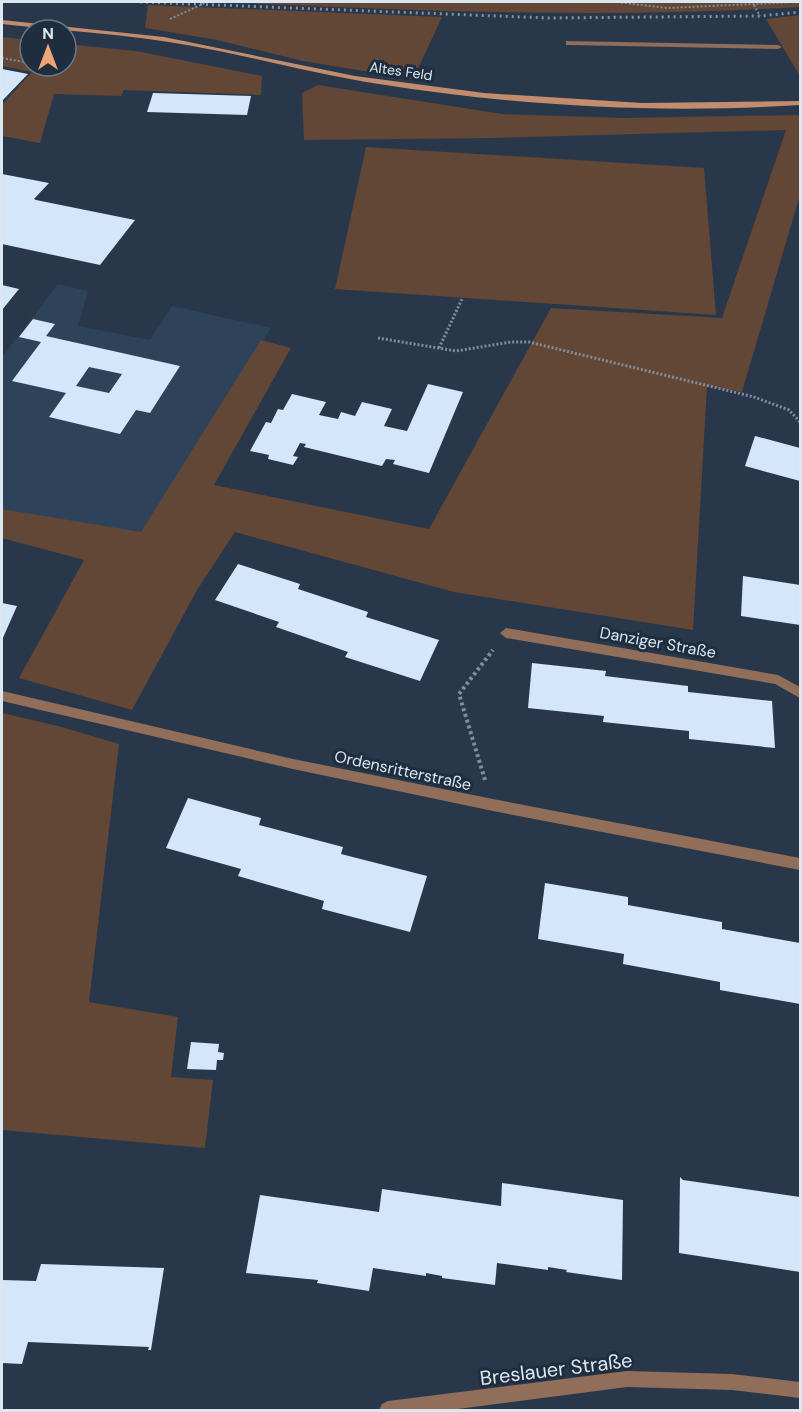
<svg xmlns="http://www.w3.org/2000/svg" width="802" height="1412" viewBox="0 0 802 1412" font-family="'DM Sans',sans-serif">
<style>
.built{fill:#2e435a}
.green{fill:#624636}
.building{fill:#d3e6fa;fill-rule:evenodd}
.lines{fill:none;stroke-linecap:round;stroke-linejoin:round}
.path-far2{stroke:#7f8d9c;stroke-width:2;stroke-dasharray:2 2;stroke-linecap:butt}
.path-far1{stroke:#7f8d9c;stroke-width:3;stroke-dasharray:2 2;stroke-linecap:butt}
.path{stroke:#7f8d9c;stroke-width:4;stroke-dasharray:3 3;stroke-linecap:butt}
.lane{fill:#906e5a;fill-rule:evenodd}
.street{fill:#906e5a;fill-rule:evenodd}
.secondary{fill:#c28c6d;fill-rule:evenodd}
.rail{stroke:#83909f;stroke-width:3;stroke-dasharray:2 4;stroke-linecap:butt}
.labels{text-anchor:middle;stroke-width:6;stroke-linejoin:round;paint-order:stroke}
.far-street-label{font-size:14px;fill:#dce7f2;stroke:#1e2e3f}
.street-label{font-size:16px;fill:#dce7f2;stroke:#1e2e3f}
.near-street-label{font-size:20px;fill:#dce7f2;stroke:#1e2e3f}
</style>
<rect width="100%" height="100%" fill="#28384a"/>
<!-- built -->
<polygon class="built" points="58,284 88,291 78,326 150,340 172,306 271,328 141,533 2,509 2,357"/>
<!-- green -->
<g class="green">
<path d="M221 2H800V7C608 19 414 11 221 2Z"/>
<polygon points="148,5 442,17 413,79 303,61 217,40 145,28"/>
<polygon points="800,15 800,76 766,19"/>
<polygon points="2,37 30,40 30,66 66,66 66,44 136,51 262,76 261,95 124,90 121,96 54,94 40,143 2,136 2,105 32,72 2,66"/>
<polygon points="318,85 502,114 623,118 800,115 800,195 742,392 707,386 693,630 454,592 235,532 197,590 132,710 19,678 84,560 2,538 2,509 141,532 261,340 291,348 214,485 429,529 551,308 722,318 786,130 494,138 304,140 302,93"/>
<polygon points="366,147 704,168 716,315 335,289"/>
<polygon points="2,713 58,726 119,744 89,1002 178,1017 171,1077 213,1080 205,1148 2,1130"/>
</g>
<!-- building -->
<g class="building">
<polygon points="2,69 28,74 2,101"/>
<polygon points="153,93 251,96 247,115 147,112"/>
<polygon points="2,174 49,183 34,199 36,200 135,220 100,265 2,244"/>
<polygon points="2,285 19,289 2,310"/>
<path d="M33 319 55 324 46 336 180 366 150 413 136 410 120 434 49 417 66 393 12 381 41 342 19 337ZM89 367 122 374 109 393 76 386Z"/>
<polygon points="428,384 463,392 429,473 393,464 395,460 386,459 382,466 304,447 306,444 300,443 293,456 298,457 293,465 268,459 269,455 250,451 266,422 271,423 278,409 283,410 292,394 326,402 319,415 338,419 341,412 355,416 362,402 392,409 384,426 407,431"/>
<polygon points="755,436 800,448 800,481 745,466"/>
<polygon points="238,564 300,584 298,589 368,612 366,617 439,640 420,681 345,657 348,652 276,627 279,622 215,600"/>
<polygon points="743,576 800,585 800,625 741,616"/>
<polygon points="2,603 17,606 2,640"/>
<polygon points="532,663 606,671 605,676 688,686 688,692 772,701 775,748 689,739 689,731 603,722 604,716 528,708"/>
<polygon points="188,798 261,818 259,825 343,847 341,854 427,876 410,932 322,909 324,901 238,876 241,869 166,848"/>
<polygon points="545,883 628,897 628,905 722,922 722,929 800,943 800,1004 720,990 720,982 623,964 624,954 538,939"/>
<polygon points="191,1042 219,1044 218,1052 224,1053 223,1060 217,1060 216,1070 187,1069"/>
<polygon points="680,1177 683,1180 800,1197 800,1272 679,1253"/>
<polygon points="502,1183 623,1200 622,1280 566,1272 567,1270 548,1267 548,1270 497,1263 495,1285 442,1278 442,1276 426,1273 426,1276 373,1268 369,1291 317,1283 318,1280 246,1273 260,1195 379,1212 382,1189 501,1206"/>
<polygon points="41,1264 164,1268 151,1350 148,1350 149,1347 28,1342 22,1364 2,1363 2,1280 36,1281"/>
</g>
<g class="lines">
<!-- path-far2 -->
<g class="path-far2">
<polyline points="617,2 667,8 796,2"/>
<polyline points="754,5 760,16"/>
<polyline points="170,19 207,2"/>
<polyline points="2,58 30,63"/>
</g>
<!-- path-far1 -->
<g class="path-far1">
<polyline points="378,338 456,351 511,342 529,342 754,397 789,410 800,422"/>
<polyline points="439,348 462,299"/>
</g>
<!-- path -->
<polyline class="path" points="485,780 459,694 493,650"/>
<!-- lane -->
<polygon class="lane" points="566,41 778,45 782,47 778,49 569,45 566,45"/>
<!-- street -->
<g class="street">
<polygon points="506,628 778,675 800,687 800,698 775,684 506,638 500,633"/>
<polygon points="2,691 293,759 493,799 800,858 800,870 493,811 293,769 2,701"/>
<polygon points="627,1371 732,1374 800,1382 800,1398 732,1390 627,1387 450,1410 379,1410 382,1404 388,1401"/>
</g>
<!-- secondary -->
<path class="secondary" d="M2 20 164 37 355 76 484 93 642 103 800 101V105C660 114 517 106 379 84 314 74 251 56 187 45 125 34 64 31 2 24Z"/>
<!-- rail -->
<polyline class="rail" points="140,2 548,18 760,16 800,12"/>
</g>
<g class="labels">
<!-- far-street labels -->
<g class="far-street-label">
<text transform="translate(401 71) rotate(8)" y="5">Altes Feld</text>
</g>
<!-- street labels -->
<g class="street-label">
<text transform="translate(658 642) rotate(10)" y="6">Danziger Straße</text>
<text transform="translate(403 770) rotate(12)" y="6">Ordensritterstraße</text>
</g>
<!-- near-street labels -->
<g class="near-street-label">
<text transform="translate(556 1369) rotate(-7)" y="7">Breslauer Straße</text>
</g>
</g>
<!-- border -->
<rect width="802" height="1412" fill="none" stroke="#dce7f2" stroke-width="6"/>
<!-- north arrow -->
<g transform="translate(48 48)"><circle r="28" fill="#1e2e3f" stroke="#6a7887" stroke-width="1.5"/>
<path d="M0-4.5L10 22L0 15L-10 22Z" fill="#efa377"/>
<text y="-9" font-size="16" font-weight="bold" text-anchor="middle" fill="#dce7f2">N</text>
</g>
</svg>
